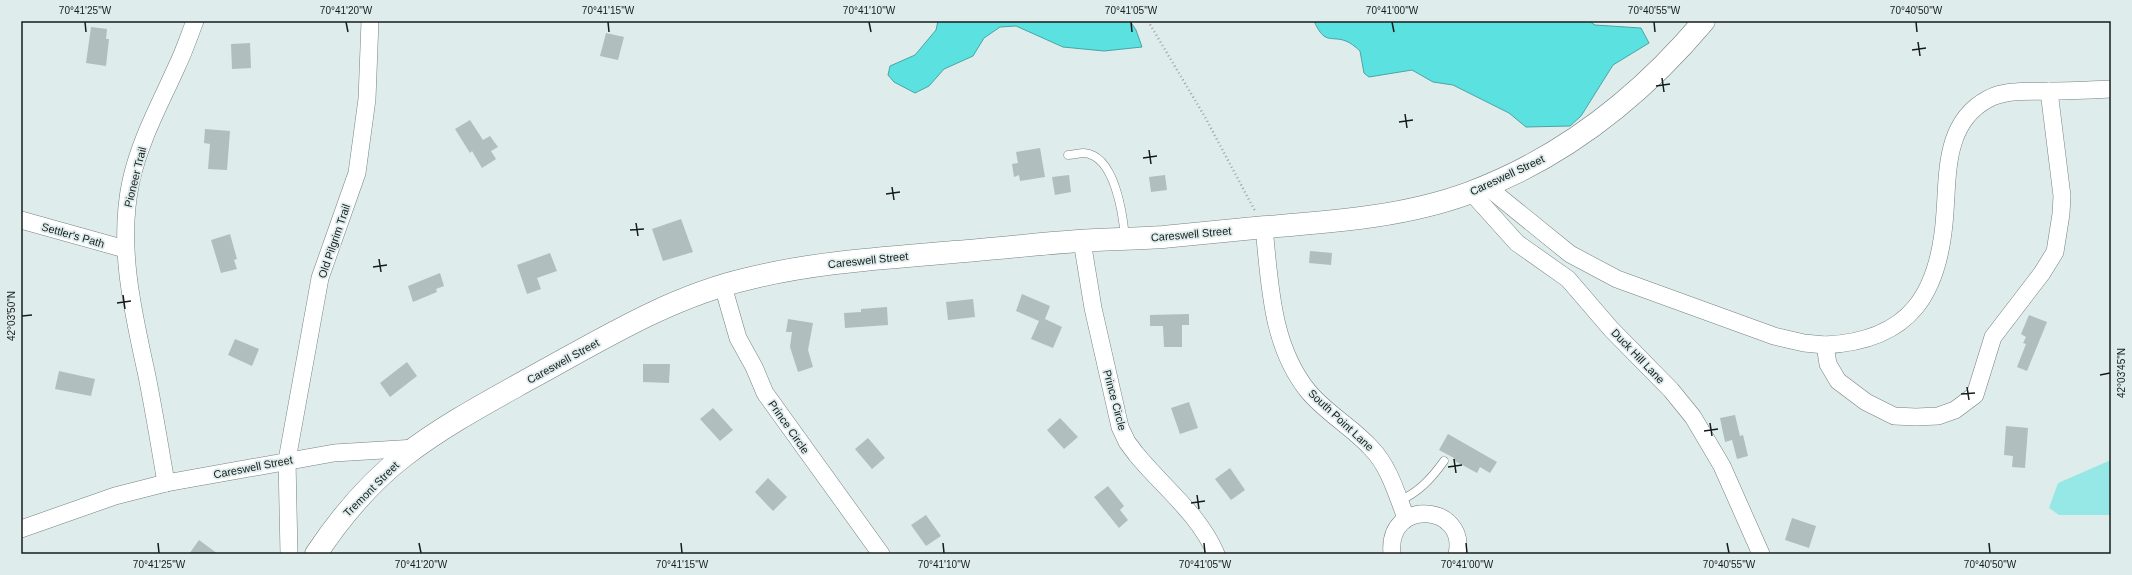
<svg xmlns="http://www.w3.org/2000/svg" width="2132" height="575" viewBox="0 0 2132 575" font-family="Arial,sans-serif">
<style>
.green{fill:#96e8e6}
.water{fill:#5be1e0;stroke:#47a6a5}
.building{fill:#b0bebd}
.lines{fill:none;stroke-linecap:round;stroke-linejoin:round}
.service-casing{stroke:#758281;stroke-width:9}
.minor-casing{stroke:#758281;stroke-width:18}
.secondary-casing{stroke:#758281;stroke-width:23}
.path{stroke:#9ca7a6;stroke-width:2.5;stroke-dasharray:1 3;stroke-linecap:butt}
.service{stroke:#fff;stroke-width:8}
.minor{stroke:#fff;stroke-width:17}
.secondary{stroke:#fff;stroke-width:22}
.ticks{fill:none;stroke:#171c1c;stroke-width:1.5}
.labels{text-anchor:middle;stroke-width:3.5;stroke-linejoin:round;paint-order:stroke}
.street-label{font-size:11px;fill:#171c1c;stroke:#deeceb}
.neatline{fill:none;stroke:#171c1c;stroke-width:1.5}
.ticks-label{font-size:10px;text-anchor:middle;fill:#171c1c}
</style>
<rect width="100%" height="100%" fill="#deeceb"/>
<!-- green -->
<polygon class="green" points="2111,460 2111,515 2059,515 2049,508 2058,483"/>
<!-- water -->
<g class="water">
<polygon points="938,21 1130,21 1136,30 1142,47 1104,51 1063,47 1016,26 1000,27 984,38 973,56 944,69 929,86 915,93 894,82 888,75 890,66 915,55 936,30"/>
<path d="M1314 21H1589L1595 25 1641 28 1649 43 1613 65 1581 116 1570 126 1526 127 1509 113 1453 85 1433 82 1412 70 1369 77 1364 73 1360 51C1357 48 1353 45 1350 43 1332 33 1326 48 1314 21Z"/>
</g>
<!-- building -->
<g class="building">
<polygon points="91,27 107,29 106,39 109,39 106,66 86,63"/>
<polygon points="606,33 624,37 618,60 600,56"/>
<polygon points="250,43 251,68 232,69 231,44"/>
<polygon points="470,120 483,140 490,136 498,147 491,151 496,159 482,168 472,151 470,153 455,129"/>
<polygon points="205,129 230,131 227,170 208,169 210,144 204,143"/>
<polygon points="1040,148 1045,177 1020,181 1019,175 1014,177 1012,164 1018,163 1016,152"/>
<polygon points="1069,175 1071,192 1055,195 1052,177"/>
<polygon points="1165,175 1167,190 1151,192 1149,177"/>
<polygon points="681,219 693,252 663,261 652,229"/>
<polygon points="230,234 237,259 234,260 237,269 221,273 211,240"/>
<polygon points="1310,251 1332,253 1331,265 1309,263"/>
<polygon points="550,253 557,271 537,278 541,289 527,294 517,265"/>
<polygon points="440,273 444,286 436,289 437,292 413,302 408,286"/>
<polygon points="1022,294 1050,306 1045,319 1062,327 1053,348 1031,339 1039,321 1016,311"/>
<polygon points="973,299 975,317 948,320 946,302"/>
<polygon points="887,307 888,325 845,328 844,313 861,312 861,309"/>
<polygon points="1189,314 1189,325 1182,325 1182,347 1164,347 1163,326 1150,326 1150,315"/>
<polygon points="2029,315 2047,322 2027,371 2017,367 2026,344 2023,343 2026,337 2021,334"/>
<polygon points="788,319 813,323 808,350 813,367 798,372 790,347 792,332 786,332"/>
<polygon points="235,339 259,349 252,366 228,355"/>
<polygon points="407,362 417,376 390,397 380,383"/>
<polygon points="643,364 670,364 669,383 643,382"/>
<polygon points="59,371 95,379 91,396 55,389"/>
<polygon points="1189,402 1198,428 1180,434 1171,408"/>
<polygon points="713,408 733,430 720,441 700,419"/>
<polygon points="1735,415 1740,436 1743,435 1748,456 1737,459 1732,440 1725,442 1720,418"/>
<polygon points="1060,418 1078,437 1064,449 1047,430"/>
<polygon points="2006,426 2028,428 2025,468 2012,467 2013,456 2004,455"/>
<polygon points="1448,434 1497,462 1490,473 1480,467 1477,473 1453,460 1454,458 1439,450"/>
<polygon points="868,438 885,458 872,469 855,449"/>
<polygon points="1230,468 1245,490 1231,500 1215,479"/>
<polygon points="768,478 787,497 773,511 755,492"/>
<polygon points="1108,486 1124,506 1120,510 1128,520 1119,528 1094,497"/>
<polygon points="926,515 941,536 926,546 911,525"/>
<polygon points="1792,518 1816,526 1809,548 1785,540"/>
<polygon points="199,540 218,554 189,554"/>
</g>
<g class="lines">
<defs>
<g id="service">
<path d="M1068 155C1073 155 1079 153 1084 153 1115 155 1123 215 1125 238"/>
<path d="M1399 501C1419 492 1431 479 1444 461"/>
</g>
<g id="minor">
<path d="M2049 91 2062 196 2061 214 2055 252 2042 273 1993 337 1975 395 1955 410 1938 416 1916 417 1894 416 1866 402 1838 381 1828 364 1825 345C1911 341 1940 293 1945 212 1948 171 1945 122 1988 99 2006 89 2030 92 2050 91 2071 91 2091 90 2111 89"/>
<polyline points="1486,186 1570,254 1617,279 1774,336 1804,343 1825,345"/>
<polyline points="1471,192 1517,243 1568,279 1611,329 1671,390 1693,417 1722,466 1761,554"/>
<polyline points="21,220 125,249"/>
<path d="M1264 228C1270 284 1271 345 1308 391 1326 413 1352 427 1371 448 1389 466 1397 495 1406 518"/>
<path d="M1082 241 1093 308 1120 427 1127 442 1136 454C1163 487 1199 514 1216 554"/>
<polyline points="723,286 738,338 754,367 765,393 881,554"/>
<path d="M166 483C160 447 154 411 147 376 133 312 117 246 131 181 140 140 160 104 177 66 184 52 189 36 195 21"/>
<polyline points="21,529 115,496 166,483 334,453 416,448"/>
<polyline points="289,554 287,460 320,278 357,173 367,99 370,21"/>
<path d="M1392 554C1386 497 1468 504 1457 554"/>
</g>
<path id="secondary" d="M316 554C340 518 369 483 404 456 443 426 486 403 529 379 599 341 669 297 747 279 814 262 885 258 954 252 995 249 1036 244 1078 241 1106 239 1134 239 1163 237 1194 234 1225 231 1255 228 1327 222 1401 218 1469 193 1563 158 1640 97 1704 21"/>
</defs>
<!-- service casing -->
<use href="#service" class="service-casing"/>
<!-- minor casing -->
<use href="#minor" class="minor-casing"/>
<!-- secondary casing -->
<use href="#secondary" class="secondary-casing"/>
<!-- path -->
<polyline class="path" points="1148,21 1205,117 1255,211"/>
<!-- service -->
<use href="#service" class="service"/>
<!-- minor -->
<use href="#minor" class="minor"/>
<!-- secondary -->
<use href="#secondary" class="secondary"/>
</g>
<!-- ticks -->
<path class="ticks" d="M85 22 86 32M346 22 348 32M608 22 609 32M869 22 871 32M1131 22 1132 32M1392 22 1394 32M1654 22 1655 32M1916 22 1917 32M1918 42 1920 56M1912 50 1926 48M1662 78 1664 92M1656 86 1670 84M1405 114 1407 128M1399 122 1413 120M1149 150 1151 164M1143 158 1157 156M892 187 894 200M886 194 900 192M636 223 638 236M630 230 644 229M379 259 381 272M373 267 387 265M123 295 125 309M117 303 131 301M22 316 32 315M2100 375 2110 373M1967 387 1969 400M1961 394 1975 393M1710 423 1712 436M1704 431 1718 429M1454 459 1456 473M1448 467 1462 465M1197 495 1199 509M1191 503 1205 501M158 543 159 553M419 543 421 553M681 543 682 553M943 543 944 553M1204 543 1205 553M1466 543 1467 553M1727 543 1729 553M1989 543 1990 553"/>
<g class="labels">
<!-- street labels -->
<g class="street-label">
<text transform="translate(1507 175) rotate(-25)" y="4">Careswell Street</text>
<text transform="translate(135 177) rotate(-76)" y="4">Pioneer Trail</text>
<text transform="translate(1191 234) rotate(-5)" y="4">Careswell Street</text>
<text transform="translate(73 235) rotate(16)" y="4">Settler's Path</text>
<text transform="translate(334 241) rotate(-71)" y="4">Old Pilgrim Trail</text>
<text transform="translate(868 260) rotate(-6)" y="4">Careswell Street</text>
<text transform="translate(1638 356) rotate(46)" y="4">Duck Hill Lane</text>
<text transform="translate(563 361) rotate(-29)" y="4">Careswell Street</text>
<text transform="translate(1115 400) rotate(75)" y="4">Prince Circle</text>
<text transform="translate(1341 420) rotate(43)" y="4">South Point Lane</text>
<text transform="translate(789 427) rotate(55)" y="4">Prince Circle</text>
<text transform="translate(253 467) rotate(-11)" y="4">Careswell Street</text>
<text transform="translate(371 489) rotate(-45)" y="4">Tremont Street</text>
</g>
</g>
<!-- border -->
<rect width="2132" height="575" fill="none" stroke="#deeceb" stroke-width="44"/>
<rect x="22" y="22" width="2088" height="531" class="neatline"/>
<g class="ticks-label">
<text x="85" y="14">70°41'25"W</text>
<text x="346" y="14">70°41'20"W</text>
<text x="608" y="14">70°41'15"W</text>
<text x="869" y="14">70°41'10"W</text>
<text x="1131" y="14">70°41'05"W</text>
<text x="1392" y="14">70°41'00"W</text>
<text x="1654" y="14">70°40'55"W</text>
<text x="1916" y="14">70°40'50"W</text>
<text transform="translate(11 316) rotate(-90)" y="4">42°03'50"N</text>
<text transform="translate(2121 373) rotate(-90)" y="4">42°03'45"N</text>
<text x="159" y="568">70°41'25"W</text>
<text x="421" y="568">70°41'20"W</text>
<text x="682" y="568">70°41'15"W</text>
<text x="944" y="568">70°41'10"W</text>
<text x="1205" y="568">70°41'05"W</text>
<text x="1467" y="568">70°41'00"W</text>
<text x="1729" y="568">70°40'55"W</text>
<text x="1990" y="568">70°40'50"W</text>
</g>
</svg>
